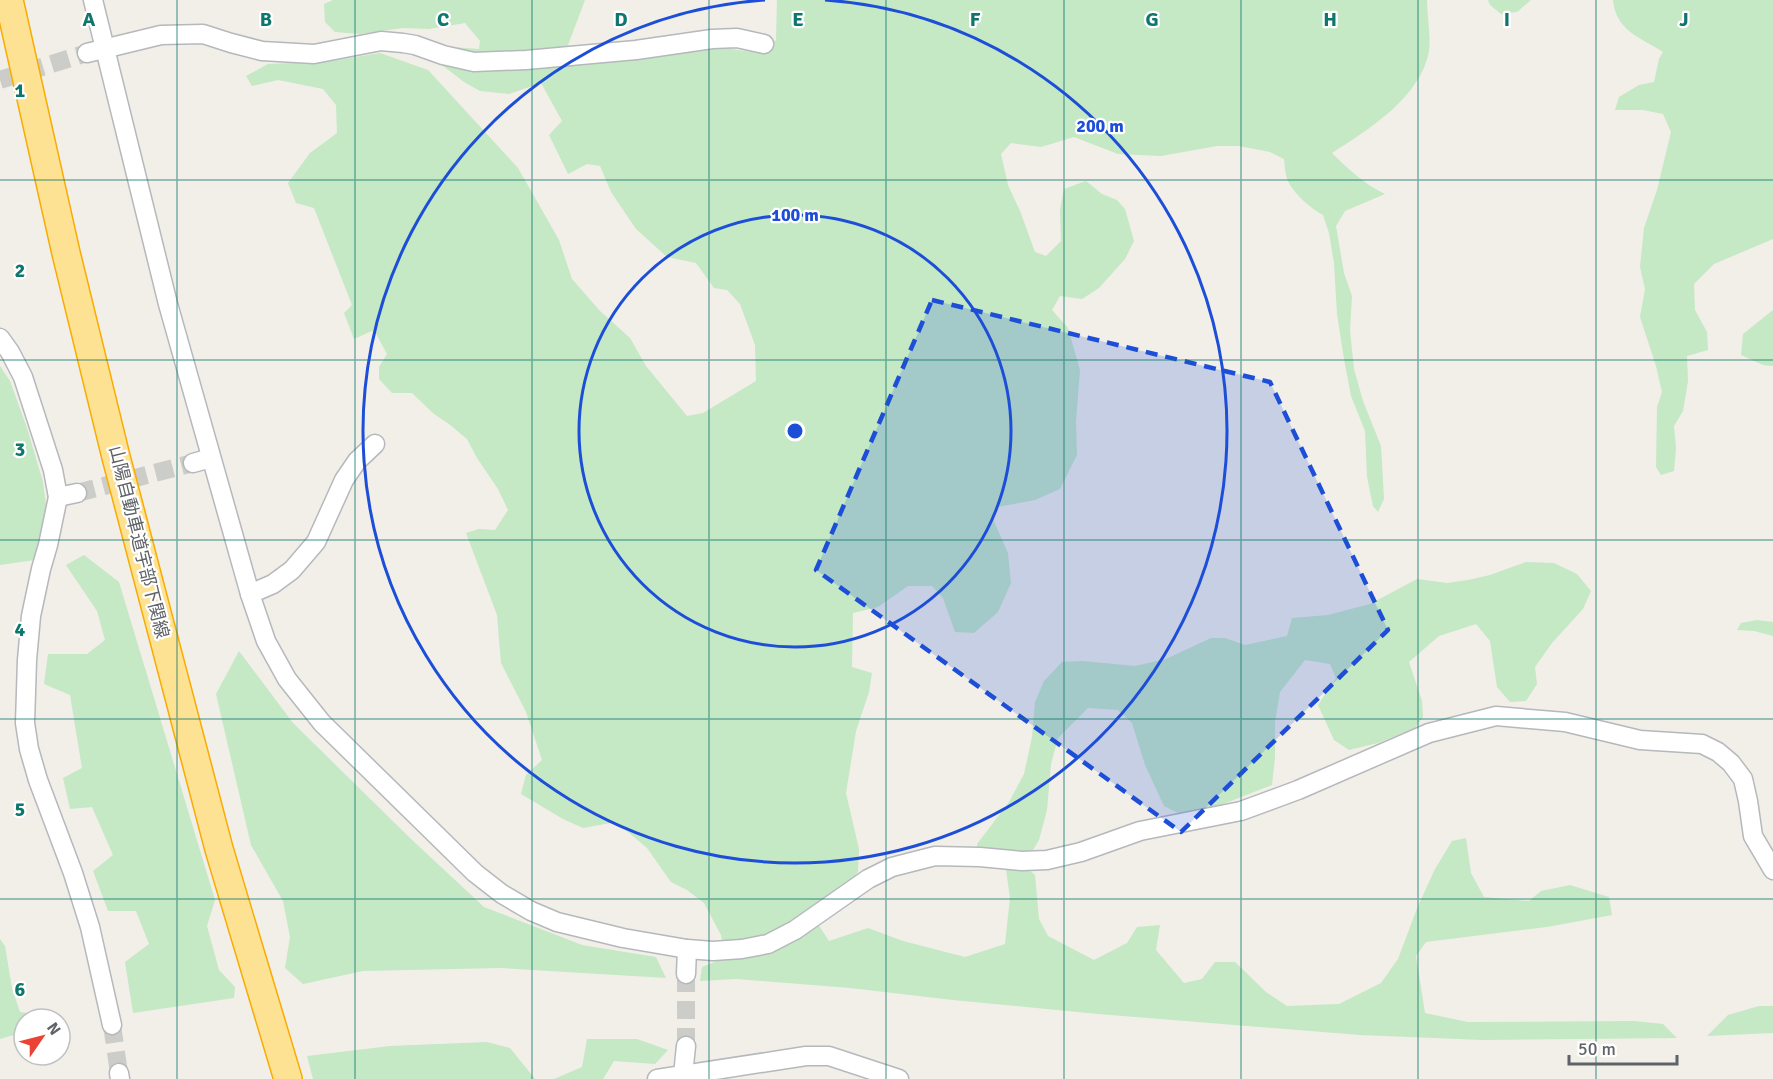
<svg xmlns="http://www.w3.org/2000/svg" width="1773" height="1079" viewBox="0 0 1773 1079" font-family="Signika,'Noto Sans JP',sans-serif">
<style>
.green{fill:#c5e8c5}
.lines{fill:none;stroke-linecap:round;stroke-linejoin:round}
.minor-tunnel{stroke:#ccccc8;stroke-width:18;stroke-dasharray:18 9;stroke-linecap:butt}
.minor-casing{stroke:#b5b8bc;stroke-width:21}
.highway-casing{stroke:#f9ab00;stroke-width:30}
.minor{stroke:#fff;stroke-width:18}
.highway{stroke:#fde293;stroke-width:27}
.marked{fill:#1d4ed8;fill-opacity:0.2;stroke:#1d4ed8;stroke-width:4.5;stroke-dasharray:12 8;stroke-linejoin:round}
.grid{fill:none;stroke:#0f766e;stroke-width:1.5;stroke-opacity:0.55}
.ring{fill:none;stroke:#1d4ed8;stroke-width:3}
.labels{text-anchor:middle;stroke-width:4.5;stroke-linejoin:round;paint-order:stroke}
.street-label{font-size:18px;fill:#5f6368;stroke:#fff}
.grid-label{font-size:20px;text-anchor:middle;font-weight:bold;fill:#0f766e;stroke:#fff;stroke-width:4.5;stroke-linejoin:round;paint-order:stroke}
.centre{fill:#1d4ed8;stroke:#fff;stroke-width:3}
.ring-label{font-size:18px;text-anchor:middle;font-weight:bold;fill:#1d4ed8;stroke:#fff;stroke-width:4.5;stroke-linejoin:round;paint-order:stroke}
</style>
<rect width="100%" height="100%" fill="#f1efe8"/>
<!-- green -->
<g class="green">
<path d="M333 0H585L568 45 579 61 711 46 759 53 776 40 777 0H1427C1427 14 1431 38 1429 51 1421 97 1368 130 1332 153 1348 169 1364 184 1385 194L1345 211 1336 226 1344 273 1352 296 1350 331 1354 369 1363 401 1381 446 1384 499 1378 512 1373 506 1367 477 1365 431 1351 396 1344 359 1337 314 1334 263 1329 233 1323 215C1310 208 1293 193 1287 179 1285 173 1285 166 1284 159L1270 152 1239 146H1217L1161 156 1118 154 1074 137 1041 147 1011 143 1001 154 1008 185 1020 211 1035 252 1046 256 1061 241 1060 210 1064 189 1086 181 1102 194 1117 200 1125 209 1134 241 1125 259 1099 288 1082 299 1060 296 1052 310 1068 328 1080 370 1076 421 1077 455 1060 489 1035 500 997 507 993 519 1008 553 1011 583 998 612 974 633 955 632 943 598 932 586H908L878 607 853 613 852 667 872 673 869 692 856 731 846 793 859 849 858 872 845 889 810 912 829 941 868 928 903 941 965 957 1005 944 1010 898 1006 869 976 864 977 844 1009 802 1024 774 1032 737 1035 702 1044 681 1062 662 1083 661 1135 666 1166 659 1211 638H1225L1245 645 1287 636 1292 618 1328 615 1370 604 1417 579 1447 583 1468 580 1490 575 1526 562 1554 563 1577 574 1591 591 1583 609 1552 643 1535 667 1537 684 1526 701 1510 702 1497 687 1490 641 1476 624 1439 636 1409 662 1422 701 1423 717 1415 728 1378 743 1349 750 1334 740 1318 705 1336 678 1330 664 1305 660 1280 692 1275 722V757L1272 785 1218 806 1178 813 1164 806 1145 765 1132 723 1118 710 1088 708 1058 738 1051 764 1047 810 1039 840 1033 850 1026 867 1035 875 1039 919 1048 936 1094 960 1127 943 1137 927 1160 925 1156 950 1184 983 1202 979 1215 962H1235L1266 992 1287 1006 1339 1004 1381 983 1398 959 1418 906 1435 869 1452 841 1466 838 1471 873 1484 897 1529 901 1541 891 1570 885 1609 897 1612 915 1547 927 1426 942 1416 956 1425 1013 1468 1022 1634 1021 1663 1024 1677 1038 1483 1040 1360 1035 1098 1014 953 1000 850 988 736 979 700 981 702 967 725 958 721 935 704 903 687 890 671 882 647 848 616 822 583 828 563 819 521 794 526 775 542 760 526 712 501 663 497 615 466 533 479 529 495 530 508 510 498 489 477 458 467 439 449 424 434 414 412 393H392L379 379V367L387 354 374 330 354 339 344 313 352 305 314 208 296 203 288 183 310 153 337 133 336 105 323 89 278 80 252 86 246 76 268 64 331 61 380 53 428 70 518 168 559 240 572 279 600 311 630 338 646 366 687 416 703 413 756 381 755 345 740 304 727 290 714 288 696 263 667 257 636 229 611 192 600 166 587 164 568 174 549 135 562 121 541 83 509 94 480 91 464 82 438 62 452 47 479 49 480 41 465 23 429 29 403 28 360 34 335 32 325 22 324 4Z"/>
<polygon points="1488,0 1531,0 1517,12 1501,14 1490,5"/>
<path d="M1613 0H1773V239L1714 264 1694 284 1695 310 1707 332 1708 350 1687 356 1688 381 1683 411 1674 426 1676 448 1674 471 1661 475 1656 467 1657 407 1662 392 1656 366 1640 317 1645 289 1640 267 1644 228 1657 190 1671 132 1663 114 1643 110H1615L1619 97 1639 85 1654 82 1659 59 1663 52C1640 37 1616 31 1613 0Z"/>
<polygon points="1773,310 1773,366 1763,365 1741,355 1743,334"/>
<polygon points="0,366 10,381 27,428 43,482 48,519 35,560 0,565"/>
<polygon points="84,555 119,582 215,900 207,926 219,970 235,987 234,998 133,1013 125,962 149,944 136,911 108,911 93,871 113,855 92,807 70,809 63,778 82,768 70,695 44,684 48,654 87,654 105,640 97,611 66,565"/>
<polygon points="1757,620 1773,622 1773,636 1754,631 1737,630 1741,623"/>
<polygon points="239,651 293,723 411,839 484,907 582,945 656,957 666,978 500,968 363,971 303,984 285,968 290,937 283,901 251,845 216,694"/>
<polygon points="0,939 5,946 12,988 20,1012 42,1015 40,1019 24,1019 24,1032 0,1039"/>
<polygon points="1759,1006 1773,1006 1773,1033 1707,1036 1728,1015"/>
<polygon points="587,1039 637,1039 668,1050 655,1064 614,1061 603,1079 554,1079 582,1067"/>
<polygon points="487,1042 510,1048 535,1079 313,1079 307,1056 390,1046"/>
</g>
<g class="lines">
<!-- minor-tunnel -->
<g class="minor-tunnel">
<polyline points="0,80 87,53"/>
<polyline points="77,493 193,463"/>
<polyline points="686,974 686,1046"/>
<polyline points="112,1025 119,1073"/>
</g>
<defs>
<g id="minor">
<polyline points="93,0 168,304 250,594 266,641 287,679 322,723 475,873 502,894 531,911 557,922 623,938 687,949 713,951 742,949 768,944 795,930 868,879 892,867 935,856 980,857 1022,861 1047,860 1081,852 1140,831 1241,811 1298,790 1429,733 1496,716 1565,722 1640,740 1702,744 1718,752 1731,763 1743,779 1748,801 1753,836 1773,870"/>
<polyline points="87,53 161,35 203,34 231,43 262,51 314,54 381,41 403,43 415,45 443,55 474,62 526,60 636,50 712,39 737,38 764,44"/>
<polyline points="0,338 10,352 23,377 53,470 58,497 48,545 41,569 31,616 27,660 25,723 29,749 38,780 73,873 90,927 112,1025"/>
<polyline points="193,463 211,458"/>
<polyline points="58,497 77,493"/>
<polyline points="250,594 273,584 292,570 316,542 344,480 357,461 375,444"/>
<polyline points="686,974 687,949"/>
<polyline points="119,1073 120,1079"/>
<polyline points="683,1075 686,1046"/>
<polyline points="657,1079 806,1056 829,1056 899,1079"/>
</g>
<polyline id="highway" points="9,0 66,253 116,457 219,849 288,1079"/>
</defs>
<!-- minor casing -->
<use href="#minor" class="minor-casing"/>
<!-- highway casing -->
<use href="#highway" class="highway-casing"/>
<!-- minor -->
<use href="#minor" class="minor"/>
<!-- highway -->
<use href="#highway" class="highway"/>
</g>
<!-- marked area -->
<path class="marked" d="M932 300 1270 382 1388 630 1181 832 816 570Z"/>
<!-- grid -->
<path class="grid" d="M177 0V1079M355 0V1079M532 0V1079M709 0V1079M886 0V1079M1064 0V1079M1241 0V1079M1418 0V1079M1596 0V1079M0 180H1773M0 360H1773M0 540H1773M0 719H1773M0 899H1773"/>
<!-- distance rings -->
<g class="ring">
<circle cx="795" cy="431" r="216"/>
<path d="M825 0A432 432 0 1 1 765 0"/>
</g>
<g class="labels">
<!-- street labels -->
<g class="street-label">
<text transform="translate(139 542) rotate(76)" y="6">山陽自動車道宇部下関線</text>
</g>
</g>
<g class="grid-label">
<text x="89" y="26">A</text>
<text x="266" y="26">B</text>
<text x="443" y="26">C</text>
<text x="621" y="26">D</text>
<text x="798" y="26">E</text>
<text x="975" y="26">F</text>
<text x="1152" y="26">G</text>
<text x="1330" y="26">H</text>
<text x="1507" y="26">I</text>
<text x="1684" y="26">J</text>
<text x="20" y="97">1</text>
<text x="20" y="277">2</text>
<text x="20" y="456">3</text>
<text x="20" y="636">4</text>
<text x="20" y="816">5</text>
<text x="20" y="996">6</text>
</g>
<circle cx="795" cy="431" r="9" class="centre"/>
<g class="ring-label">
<text x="1100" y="132">200 m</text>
<text x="795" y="221">100 m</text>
</g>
<!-- north arrow -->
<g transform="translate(42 1037) rotate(55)"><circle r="28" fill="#ffffff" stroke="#bfc1c3" stroke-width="1.5"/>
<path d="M0-4.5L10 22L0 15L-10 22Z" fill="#ea4335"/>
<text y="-9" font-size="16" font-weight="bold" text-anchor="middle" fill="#5f6368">N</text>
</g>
<!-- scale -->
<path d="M1569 1055v9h108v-9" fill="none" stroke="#5f6368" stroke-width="3"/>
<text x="1578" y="1055" font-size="18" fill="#5f6368" stroke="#ffffff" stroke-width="4.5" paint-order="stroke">50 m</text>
</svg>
